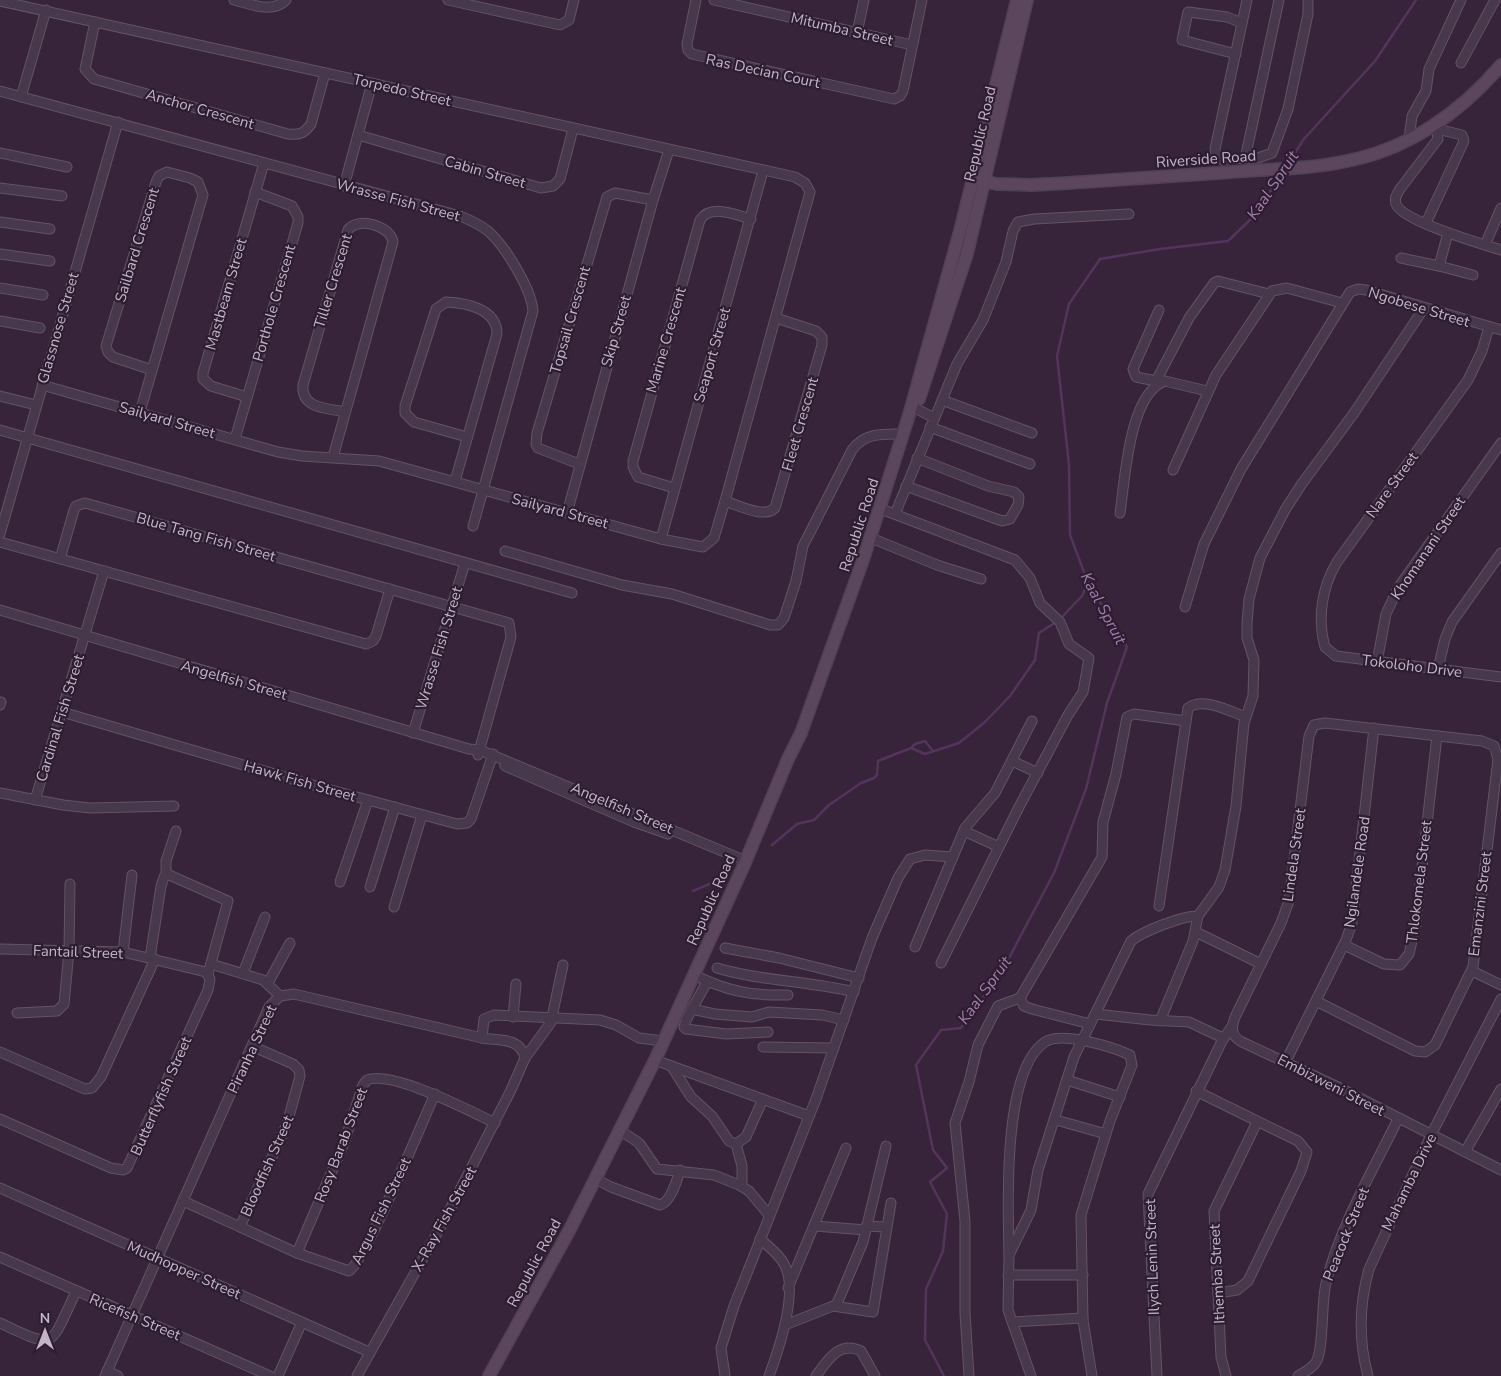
<svg xmlns="http://www.w3.org/2000/svg" width="1501" height="1376" viewBox="0 0 1501 1376" font-family="'Nunito Sans',sans-serif">
<style>
.lines{fill:none;stroke-linecap:round;stroke-linejoin:round}
.stream{stroke:#54345b;stroke-width:2.5}
.street-casing{stroke:#635367;stroke-width:11}
.secondary-casing{stroke:#514155;stroke-width:14}
.street{stroke:#48384c;stroke-width:9}
.secondary{stroke:#5b465e;stroke-width:11}
.labels{text-anchor:middle;stroke-width:4.5;stroke-linejoin:round;paint-order:stroke}
.street-label{font-size:15px;fill:#c4b4c7;stroke:#2d1d31}
.water-label{font-size:16px;font-style:italic;fill:#a47cad;stroke:#2d1d31}
</style>
<rect width="100%" height="100%" fill="#37243b"/>
<g class="lines">
<!-- stream -->
<g class="stream">
<polyline points="1287,166 1303,140 1375,61 1416,0"/>
<polyline points="1062,617 1082,596 1088,583"/>
<polyline points="911,748 915,744 925,741 933,751"/>
<polyline points="772,845 797,824 814,820 829,805 861,783 874,778 877,775 878,761 911,748 925,754 959,743 985,722 1010,696 1035,660 1039,633 1056,622"/>
<polyline points="693,891 714,882"/>
<polyline points="944,1376 925,1340 926,1289 943,1251 947,1214 930,1182 947,1168 933,1150 916,1065 941,1030 961,1028 1001,973 1054,873 1086,789 1107,703 1127,647 1087,580 1070,535 1069,465 1057,356 1069,304 1100,259 1160,249 1228,241 1256,214 1282,173"/>
</g>
<defs>
<g id="street">
<path d="M234 0C251 4 272 14 286 0"/>
<polyline points="448,0 560,25 569,20 574,0"/>
<polyline points="696,0 687,44 688,50 692,54 894,99 900,96 903,91 922,0"/>
<polyline points="714,0 912,45"/>
<polyline points="0,1 795,177 805,183 810,192 725,501 714,538 703,547 661,539 379,461 302,456 278,452 42,385"/>
<path d="M95 22 85 69 94 79 288 134C299 135 304 134 311 124L325 73"/>
<polyline points="857,33 864,0"/>
<polyline points="1236,54 1182,40 1188,12 1227,17 1242,23"/>
<polyline points="1461,63 1495,0"/>
<path d="M0 91 460 216C470 220 479 224 488 231 505 246 531 288 533 311L473 526"/>
<polyline points="21,97 46,10"/>
<path d="M1436 125 1438 139 1400 189C1397 194 1394 198 1396 204 1402 221 1482 244 1501 250"/>
<polyline points="358,135 541,188 553,186 560,179 573,129"/>
<polyline points="1409,139 1412,116 1426,91 1429,69 1461,0"/>
<polyline points="0,153 67,167"/>
<polyline points="1222,159 1258,158 1272,153 1288,109 1308,14 1308,0"/>
<polyline points="1245,159 1279,0"/>
<polyline points="1225,162 1216,155 1215,149 1247,0"/>
<polyline points="344,186 372,83"/>
<polyline points="0,188 62,196"/>
<polyline points="0,222 50,229"/>
<polyline points="1426,223 1464,141 1462,135 1437,129"/>
<polyline points="1485,245 1501,208"/>
<polyline points="0,254 50,261"/>
<polyline points="1401,258 1439,266 1448,233"/>
<polyline points="1439,266 1473,275"/>
<polyline points="0,288 43,295"/>
<polyline points="1159,310 1133,369 1136,377 1161,382"/>
<polyline points="0,321 40,328"/>
<path d="M1489 327 1482 351 1468 380 1337 562C1322 587 1317 618 1325 647L1336 656 1501 677"/>
<polyline points="1156,381 1189,318 1214,283 1218,281 1269,294"/>
<polyline points="0,396 36,405"/>
<polyline points="247,397 211,386 203,379 203,373 264,163"/>
<polyline points="942,400 1032,433"/>
<polyline points="915,408 934,418"/>
<polyline points="140,412 203,195 198,182 190,178 167,172 159,176 156,182 106,346 108,352 113,357 152,370"/>
<polyline points="930,427 1030,464"/>
<polyline points="0,430 572,593"/>
<polyline points="235,439 298,223 298,217 292,206 255,192"/>
<path d="M333 457 393 242C391 226 358 216 348 230L303 385C301 409 327 408 345 412"/>
<polyline points="579,464 538,448 536,444 537,433 607,197 615,193 653,200"/>
<polyline points="1173,470 1216,375 1272,291 1287,288 1342,303"/>
<path d="M455 481 497 334C497 309 467 303 446 302L436 309 405 406V413L414 422 467 437"/>
<polyline points="906,486 1002,521 1010,519 1018,505 1019,497 1014,492 988,486 917,458"/>
<path d="M674 488 638 477 633 467V461L700 220C711 203 735 215 751 219"/>
<path d="M725 501C738 505 764 519 775 508L822 345V337L816 331 776 318"/>
<polyline points="881,509 1015,560 1030,578 1040,603 1060,622 1069,644 1089,658 1083,692 1068,715 1019,807 941,963"/>
<polyline points="567,513 653,200 669,150"/>
<path d="M1120 513C1125 480 1129 393 1165 381L1207 391"/>
<polyline points="895,514 957,364 983,320 1006,262 1013,231 1018,222 1034,219 1129,214"/>
<polyline points="0,534 118,122"/>
<polyline points="871,538 937,565 981,579"/>
<polyline points="661,539 763,171"/>
<polyline points="0,542 366,644 373,641 376,636 390,589"/>
<path d="M505 551 622 585 672 594 770 625H778L784 618 796 581 803 546 852 450C865 432 884 434 903 434"/>
<polyline points="60,559 74,510 76,506 85,503 509,623 511,637 478,755"/>
<polyline points="1185,607 1204,544 1241,469 1350,292 1358,289 1366,290 1501,330"/>
<polyline points="0,610 469,749 480,750 746,861"/>
<polyline points="1377,662 1386,614 1398,588 1501,443"/>
<polyline points="1438,669 1445,639 1452,622 1501,553"/>
<polyline points="0,705 1,702"/>
<polyline points="62,712 305,783 457,824 467,823 471,819 493,754"/>
<polyline points="413,733 465,563"/>
<polyline points="1012,761 1038,773"/>
<polyline points="505,766 634,822 668,834"/>
<polyline points="0,793 63,805 90,808 174,806"/>
<polyline points="35,800 104,571"/>
<polyline points="964,831 999,847"/>
<polyline points="166,875 166,861 176,831"/>
<polyline points="340,882 368,800"/>
<polyline points="370,887 395,807"/>
<path d="M1159 906 1188 708C1203 696 1231 712 1246 717"/>
<polyline points="394,907 422,815"/>
<polyline points="1196,932 1261,964"/>
<polyline points="1344,945 1384,964 1400,965 1409,954 1415,928 1437,736"/>
<polyline points="915,947 965,828 995,793 1032,721"/>
<polyline points="725,948 779,958 859,978"/>
<polyline points="0,949 123,952 206,972 210,979 208,990 127,1168 123,1170 111,1168 0,1119"/>
<polyline points="123,952 132,875"/>
<polyline points="150,958 161,886 164,877 167,874 228,901 208,974"/>
<polyline points="211,964 263,980 280,996"/>
<path d="M717 968C760 981 809 981 854 992"/>
<polyline points="1472,971 1501,985"/>
<polyline points="243,973 265,917"/>
<path d="M694 975C727 991 751 996 788 995"/>
<polyline points="707,982 686,1020 684,1027 686,1029 726,1034 768,1032"/>
<polyline points="268,983 290,943"/>
<polyline points="1020,998 1024,1006 1032,1009 1090,1024"/>
<path d="M1316 1001 1415 1051 1425 1052 1435 1045 1473 967 1498 759 1494 746 1482 741 1325 723 1314 725 1309 736 1289 901 1281 923 1236 1015C1231 1026 1230 1036 1242 1042L1338 1087 1501 1170"/>
<polyline points="691,1009 715,1014 752,1017 769,1012 822,1015 844,1020"/>
<polyline points="17,1013 57,1011 64,1004 69,951 70,884"/>
<polyline points="1096,1014 1150,1020 1189,1022 1223,1038"/>
<polyline points="513,1017 516,984"/>
<polyline points="552,1017 563,965"/>
<polyline points="1160,1021 1193,941 1198,916 1219,887 1225,870 1236,806 1244,723 1253,696 1254,660 1247,638 1247,623 1249,599 1260,558 1285,510 1301,485 1354,413 1424,308"/>
<polyline points="482,1038 484,1019 494,1015 600,1020 616,1025 639,1038 663,1041"/>
<polyline points="763,1047 834,1048"/>
<polyline points="0,1052 85,1089 92,1088 101,1077 155,959"/>
<polyline points="655,1060 809,1116"/>
<polyline points="1286,1061 1346,940 1352,923 1374,728"/>
<polyline points="672,1067 691,1097 712,1116 729,1141 736,1144 742,1166 742,1186"/>
<polyline points="1067,1080 1120,1097"/>
<polyline points="1196,1091 1298,1141 1307,1152 1301,1171 1248,1281 1237,1290 1218,1293"/>
<polyline points="1056,1120 1106,1134"/>
<polyline points="621,1131 639,1143 657,1169 714,1175 739,1185 749,1191 769,1215"/>
<polyline points="736,1144 746,1137 763,1099"/>
<polyline points="1465,1152 1501,1089"/>
<path d="M596 1179 611 1187 660 1205C671 1202 677 1180 680 1170"/>
<polyline points="0,1188 369,1352"/>
<path d="M183 1201 297 1253 349 1271C365 1262 423 1120 435 1094"/>
<polyline points="815,1226 866,1230"/>
<polyline points="866,1226 886,1227"/>
<polyline points="240,1227 287,1124 300,1076 299,1070 293,1064 252,1046"/>
<path d="M760 1239C768 1246 779 1254 784 1264 799 1290 779 1349 769 1376"/>
<path d="M297 1253 344 1143 363 1085 367 1080C392 1070 470 1111 495 1123"/>
<path d="M1009 1255C1008 1208 1002 1070 1045 1042 1061 1031 1113 1047 1130 1055L1132 1065 1110 1121 1081 1215 1083 1320 1092 1376"/>
<polyline points="0,1257 270,1376"/>
<polyline points="1008,1275 1083,1275"/>
<polyline points="788,1288 846,1148"/>
<polyline points="836,1306 863,1242 886,1146"/>
<polyline points="1012,1322 1083,1318"/>
<path d="M0 1323C59 1351 49 1346 76 1292"/>
<polyline points="785,1325 833,1306 873,1312 891,1203"/>
<polyline points="107,1371 118,1376"/>
<path d="M105 1376 269 1007 280 996 294 994 482 1038C500 1041 520 1037 525 1058"/>
<polyline points="278,1376 302,1322"/>
<polyline points="357,1376 444,1221 511,1090 525,1058 554,1018"/>
<polyline points="725,1376 721,1348 734,1306 816,1099 872,938 898,878 910,859 925,855 953,857"/>
<path d="M816 1376C827 1361 839 1340 861 1351L875 1376"/>
<polyline points="969,1376 965,1313 965,1221 955,1123 969,1082 978,1045 998,1006 1020,998 1102,857 1103,822 1116,774 1127,717 1134,714 1186,721"/>
<path d="M1031 1376 1008 1310 1009 1255 1031 1210 1038 1170 1074 1057 1131 941C1143 931 1182 916 1198 916"/>
<polyline points="1157,1376 1148,1194 1222,1041 1232,1026"/>
<polyline points="1226,1376 1221,1357 1214,1211 1257,1122"/>
<path d="M1298 1376C1304 1372 1312 1369 1316 1362 1324 1350 1321 1303 1326 1283 1340 1226 1372 1172 1398 1119"/>
<path d="M1368 1376C1358 1339 1359 1305 1369 1269L1431 1135 1501 999"/>
</g>
<g id="secondary">
<path d="M972 179 997 184 1031 185C1094 182 1156 177 1219 173 1262 169 1306 170 1347 161 1409 149 1461 112 1501 65"/>
<polyline points="919,399 967,254 1027,0"/>
<polyline points="489,1376 569,1231 655,1060 744,865 788,759 801,733 863,560 909,415 960,231 1017,0"/>
</g>
</defs>
<!-- street casing -->
<use href="#street" class="street-casing"/>
<!-- secondary casing -->
<use href="#secondary" class="secondary-casing"/>
<!-- street -->
<use href="#street" class="street"/>
<!-- secondary -->
<use href="#secondary" class="secondary"/>
</g>
<g class="labels">
<!-- street labels -->
<g class="street-label">
<text transform="translate(842 29) rotate(13)" y="5">Mitumba Street</text>
<text transform="translate(763 71) rotate(12)" y="5">Ras Decian Court</text>
<text transform="translate(402 90) rotate(13)" y="5">Torpedo Street</text>
<text transform="translate(200 109) rotate(16)" y="5">Anchor Crescent</text>
<text transform="translate(980 134) rotate(-77)" y="5">Republic Road</text>
<text transform="translate(1206 159) rotate(-4)" y="5">Riverside Road</text>
<text transform="translate(485 172) rotate(16)" y="5">Cabin Street</text>
<text transform="translate(398 200) rotate(15)" y="5">Wrasse Fish Street</text>
<text transform="translate(137 245) rotate(-73)" y="5">Sailbard Crescent</text>
<text transform="translate(333 281) rotate(-73)" y="5">Tiller Crescent</text>
<text transform="translate(226 294) rotate(-74)" y="5">Mastbeam Street</text>
<text transform="translate(274 303) rotate(-74)" y="5">Porthole Crescent</text>
<text transform="translate(1419 307) rotate(17)" y="5">Ngobese Street</text>
<text transform="translate(570 320) rotate(-74)" y="5">Topsail Crescent</text>
<text transform="translate(58 328) rotate(-74)" y="5">Glassnose Street</text>
<text transform="translate(616 331) rotate(-74)" y="5">Skip Street</text>
<text transform="translate(666 340) rotate(-74)" y="5">Marine Crescent</text>
<text transform="translate(712 355) rotate(-74)" y="5">Seaport Street</text>
<text transform="translate(167 420) rotate(16)" y="5">Sailyard Street</text>
<text transform="translate(800 424) rotate(-74)" y="5">Fleet Crescent</text>
<text transform="translate(1392 485) rotate(-54)" y="5">Nare Street</text>
<text transform="translate(560 511) rotate(15)" y="5">Sailyard Street</text>
<text transform="translate(859 525) rotate(-72)" y="5">Republic Road</text>
<text transform="translate(206 537) rotate(16)" y="5">Blue Tang Fish Street</text>
<text transform="translate(1428 548) rotate(-56)" y="5">Khomanani Street</text>
<text transform="translate(439 648) rotate(-73)" y="5">Wrasse Fish Street</text>
<text transform="translate(1412 666) rotate(7)" y="5">Tokoloho Drive</text>
<text transform="translate(234 680) rotate(16)" y="5">Angelfish Street</text>
<text transform="translate(60 718) rotate(-73)" y="5">Cardinal Fish Street</text>
<text transform="translate(300 781) rotate(16)" y="5">Hawk Fish Street</text>
<text transform="translate(622 808) rotate(23)" y="5">Angelfish Street</text>
<text transform="translate(1294 855) rotate(-82)" y="5">Lindela Street</text>
<text transform="translate(1357 872) rotate(-82)" y="5">Ngilandele Road</text>
<text transform="translate(1419 882) rotate(-83)" y="5">Thlokomela Street</text>
<text transform="translate(711 900) rotate(-66)" y="5">Republic Road</text>
<text transform="translate(1480 904) rotate(-83)" y="5">Emanzini Street</text>
<text transform="translate(78 952) rotate(2)" y="5">Fantail Street</text>
<text transform="translate(252 1049) rotate(-65)" y="5">Piranha Street</text>
<text transform="translate(1331 1085) rotate(27)" y="5">Embizweni Street</text>
<text transform="translate(161 1096) rotate(-66)" y="5">Butterflyfish Street</text>
<text transform="translate(341 1145) rotate(-69)" y="5">Rosy Barab Street</text>
<text transform="translate(267 1166) rotate(-66)" y="5">Bloodfish Street</text>
<text transform="translate(1409 1182) rotate(-64)" y="5">Mahamba Drive</text>
<text transform="translate(381 1211) rotate(-64)" y="5">Argus Fish Street</text>
<text transform="translate(444 1219) rotate(-61)" y="5">X-Ray Fish Street</text>
<text transform="translate(1346 1234) rotate(-68)" y="5">Peacock Street</text>
<text transform="translate(1152 1257) rotate(-92)" y="5">Ilych Lenin Street</text>
<text transform="translate(534 1263) rotate(-62)" y="5">Republic Road</text>
<text transform="translate(184 1270) rotate(24)" y="5">Mudhopper Street</text>
<text transform="translate(1217 1274) rotate(-93)" y="5">Ithemba Street</text>
<text transform="translate(135 1317) rotate(23)" y="5">Ricefish Street</text>
</g>
<!-- water labels -->
<g class="water-label">
<text transform="translate(1272 185) rotate(-56)" y="6">Kaal Spruit</text>
<text transform="translate(1104 608) rotate(62)" y="6">Kaal Spruit</text>
<text transform="translate(984 990) rotate(-54)" y="6">Kaal Spruit</text>
</g>
</g>
<!-- north arrow -->
<g transform="translate(45 1331)" stroke="#2d1d31" stroke-width="4" paint-order="stroke">
<path d="M0-4L9 19L0 12L-9 19Z" fill="#c4b4c7"/>
<text y="-8" font-size="14" font-weight="bold" text-anchor="middle" fill="#c4b4c7">N</text>
</g>
</svg>
